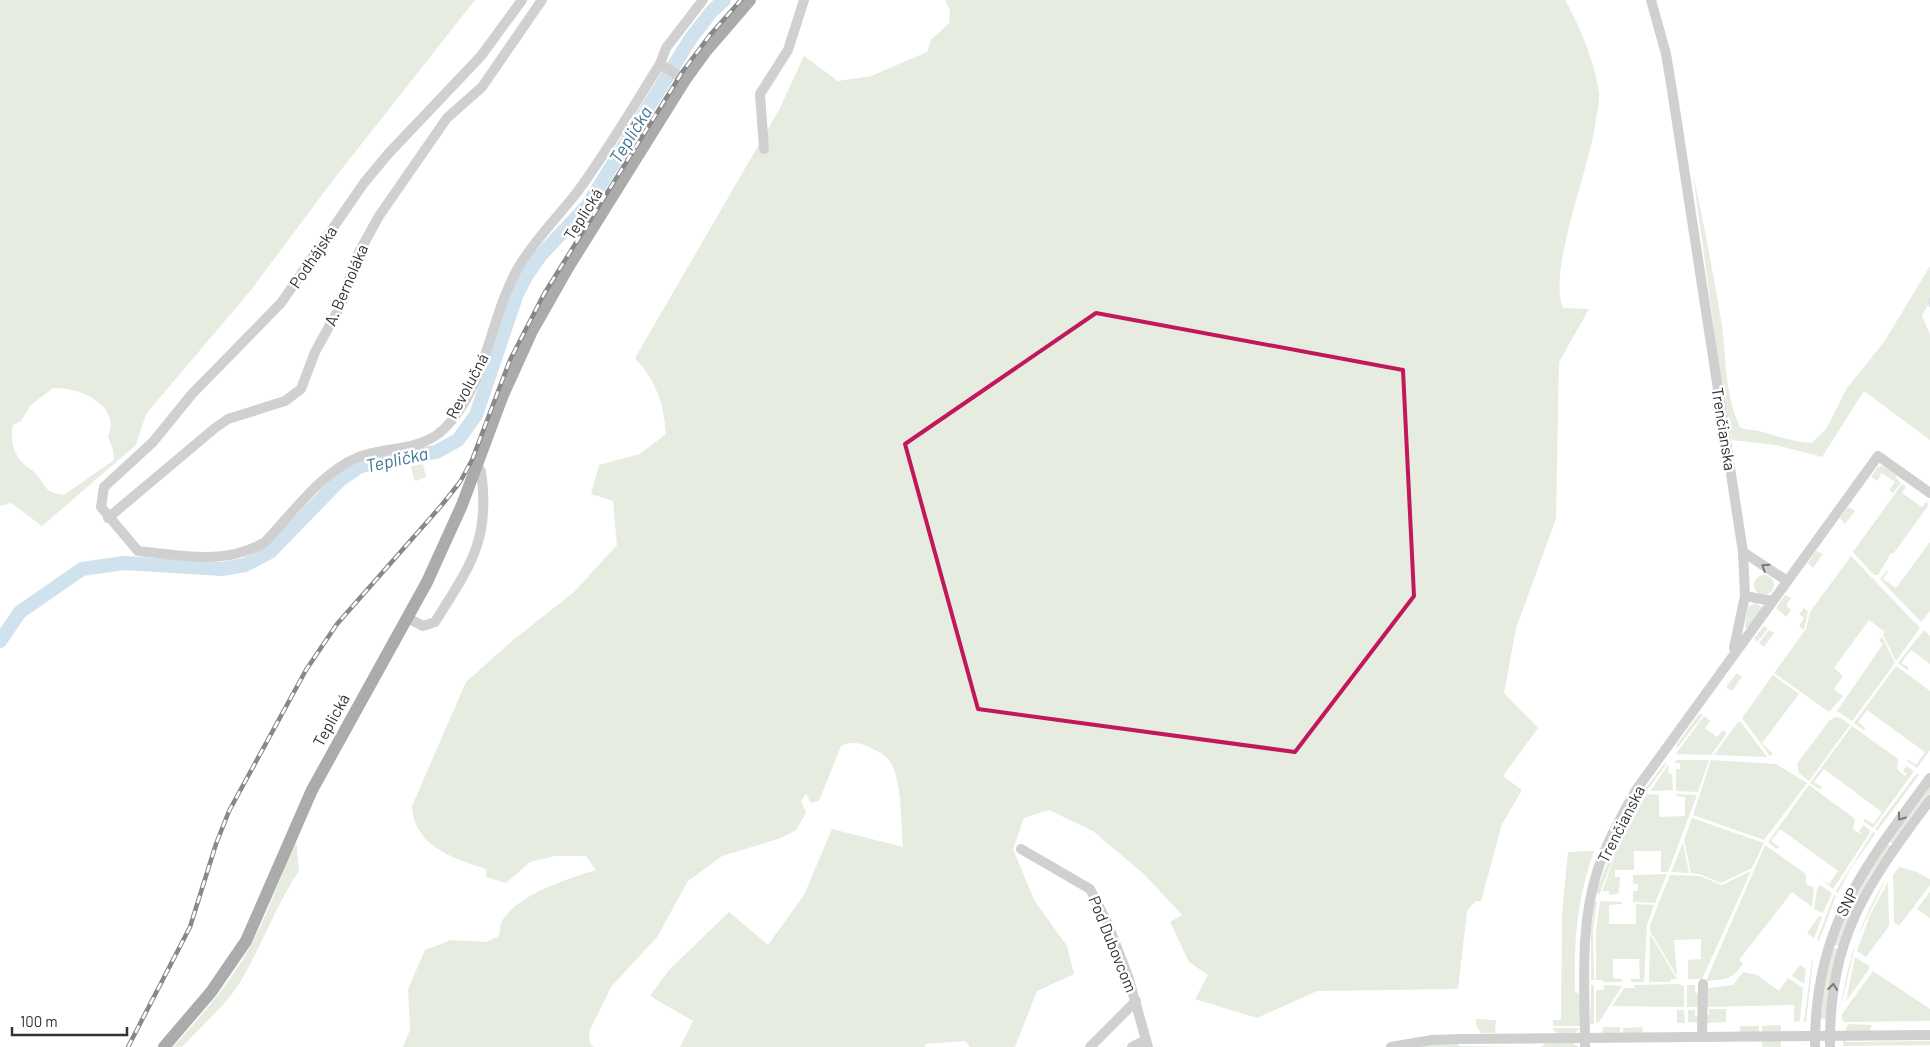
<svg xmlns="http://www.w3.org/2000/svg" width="1930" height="1047" viewBox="0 0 1930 1047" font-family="Barlow,sans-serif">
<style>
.green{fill:#e6ecdf;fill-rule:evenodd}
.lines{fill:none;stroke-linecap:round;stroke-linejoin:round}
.stream{stroke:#cfe2ee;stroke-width:2.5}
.river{stroke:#cfe2ee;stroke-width:14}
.minor{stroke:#d0d0d0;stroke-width:10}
.major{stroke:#ababab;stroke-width:12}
.rail-casing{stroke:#888;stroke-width:4.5}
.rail{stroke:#fff;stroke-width:2.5;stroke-dasharray:8;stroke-linecap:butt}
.oneway{stroke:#7a7a7a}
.marked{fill:none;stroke:#c2185b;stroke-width:4;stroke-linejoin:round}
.labels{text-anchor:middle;stroke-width:5;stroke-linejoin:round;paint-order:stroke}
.street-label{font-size:16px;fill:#333;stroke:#fff}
.water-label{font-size:18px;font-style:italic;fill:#3f7597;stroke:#fff}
</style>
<rect width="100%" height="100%" fill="#fff"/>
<!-- green -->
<g class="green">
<path d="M0 0H475L330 184 251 290 146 414 136 445 42 526 11 503 0 506ZM53 388C77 387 122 403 108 437L113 450 114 460 64 495C46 493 47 488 37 475 33 470 26 467 22 462 13 454 10 436 13 425L21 421 31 405Z"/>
<path d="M945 0H1565C1580 26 1595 63 1599 93 1600 101 1597 111 1596 119 1591 166 1547 270 1563 308L1589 309 1559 362 1556 519 1516 628 1504 693 1538 728 1503 776 1522 790 1502 824 1481 901H1476L1467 911 1458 989 1317 991 1257 1018 1195 999 1208 975 1189 962 1170 922 1182 915 1146 876 1093 831 1049 810 1024 818 1013 849 1034 900 1067 946 1074 974 1037 991 1015 1047H970L965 1041 925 1044V1047H680L693 1021 650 996 669 970 729 912 768 945 804 895 832 829 903 847C901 824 902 786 892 765 888 756 879 752 871 748 860 743 852 741 841 746L819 801 811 803 806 794 801 801 806 813 796 830 781 838 722 856 688 881 657 937 611 987 589 1032 590 1044 594 1047H403L410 1030 408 989 425 950 451 940 487 942 499 936C500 930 500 922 504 918 522 893 567 879 596 870L586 856H555L530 862 506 883 486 877V869C455 859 413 846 412 806L466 682 512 641 574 592 617 545 613 501 591 494 599 465 640 454 666 434C663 401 657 383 635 358L779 110 804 56 838 81 871 76 927 52 931 40 949 23 950 10Z"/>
<path d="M1693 174C1704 225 1714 275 1722 326 1727 363 1724 391 1740 427 1747 431 1751 429 1759 431 1777 436 1793 442 1812 443L1826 429 1847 388 1884 342 1930 266V302L1922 315 1930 335V440L1864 391 1822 457 1776 445 1732 440 1725 409Z"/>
<polygon points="423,464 426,477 416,481 414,480 411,466"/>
<polygon points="1882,466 1896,475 1897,479 1901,483 1893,493 1889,490 1895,482 1882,473 1877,481 1871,477 1877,468"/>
<polygon points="1902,484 1906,486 1902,493 1922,507 1927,501 1928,506 1893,554 1891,553 1878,575 1874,575 1853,552"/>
<polygon points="1848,507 1855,511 1845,524 1840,518"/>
<polygon points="1930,542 1930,611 1921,622 1880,579 1887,571 1888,572 1883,579 1896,588"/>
<polygon points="1816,551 1823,554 1813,568 1808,563"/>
<polygon points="1851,556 1920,628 1896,661 1883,635 1885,632 1869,620 1834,668 1843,676 1834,689 1843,696 1829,712 1774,673 1806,629 1810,612"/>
<circle cx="1764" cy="585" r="10"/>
<polygon points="1785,595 1791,598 1786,605 1791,610 1786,617 1776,608"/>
<polygon points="1755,603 1764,608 1748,630 1745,627 1748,607"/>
<polygon points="1804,608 1808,611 1804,630 1799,626 1804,618 1799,614"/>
<polygon points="1764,626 1768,629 1757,642 1754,638"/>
<polygon points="1769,630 1774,633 1764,647 1759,643"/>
<polygon points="1924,630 1930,636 1930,664 1911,650 1901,663 1909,668 1907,670 1898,663"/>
<polygon points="1882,637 1895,663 1852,721 1837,711 1883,644 1879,641"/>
<polygon points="1896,666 1930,691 1930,750 1917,768 1907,761 1909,760 1916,765 1925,752 1867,710 1858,722 1865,728 1864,730 1854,723"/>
<polygon points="1737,673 1742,677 1732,691 1726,687"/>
<polygon points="1773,675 1799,694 1762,743 1773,754 1770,756 1742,718"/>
<polygon points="1699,714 1703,715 1678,747 1676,746"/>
<polygon points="1704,716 1710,721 1705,728 1717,737 1723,730 1727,733 1711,755 1676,754"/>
<polygon points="1835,717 1841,718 1850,725 1809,781 1799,773 1797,764 1829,721"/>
<polygon points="1738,722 1741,722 1767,757 1714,755"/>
<polygon points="1852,726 1898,759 1897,769 1905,776 1907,774 1903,771 1906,766 1914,771 1873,828 1863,821 1865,819 1873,824 1882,812 1824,769 1814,782 1822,787 1820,790 1810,783"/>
<polygon points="1676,760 1709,760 1698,792 1676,791 1676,769 1680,769 1680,763 1675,763"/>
<polygon points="1711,760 1776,764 1807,783 1764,840 1693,815"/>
<polygon points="1667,763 1639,802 1638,802 1636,801 1664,764"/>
<polygon points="1669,764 1668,773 1672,774 1673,790 1650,791"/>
<polygon points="1917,773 1919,775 1877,831 1875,829"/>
<polygon points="1930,783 1930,794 1893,844 1888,840"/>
<polygon points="1809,785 1855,819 1853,829 1862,835 1859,831 1863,825 1871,831 1833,889 1821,879 1829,884 1838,871 1780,829 1771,841 1779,847 1777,849 1768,842"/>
<polygon points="1647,794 1659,795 1659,817 1685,816 1685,797 1677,796 1676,794 1697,795 1668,872 1661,872 1661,851 1634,851 1634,870 1615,870 1615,877 1620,877 1619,893 1609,895 1609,891 1603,891 1601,895 1619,843"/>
<polygon points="1692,818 1764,843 1752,868 1721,883 1699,874 1691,873 1684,840"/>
<polygon points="1622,825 1625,827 1599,895 1596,892"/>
<polygon points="1873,832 1875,834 1851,868 1838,893 1836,891"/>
<path d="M296 838 299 871C276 905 263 943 242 979 227 1005 202 1025 182 1047H173C197 1021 221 993 240 964 264 926 279 880 296 838Z"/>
<polygon points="1683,843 1689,873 1671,872"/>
<polygon points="1886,843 1891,846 1871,874 1854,906 1849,903"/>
<path d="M1765 845 1806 874V884L1814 888 1812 907 1792 892 1739 960 1743 964C1730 981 1726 979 1706 981Z"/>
<path d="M1594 851C1577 900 1574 939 1575 991L1582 996 1580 1026H1553V1020H1561L1562 915 1568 852Z"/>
<polygon points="1899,867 1917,872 1930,879 1930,885 1899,926 1894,922 1893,875"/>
<polygon points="1751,871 1702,979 1688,979 1688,960 1701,959 1701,939 1674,940 1677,976 1650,931 1650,925 1670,875 1700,876 1722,885"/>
<polygon points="1667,874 1655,903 1633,902 1633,891 1638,891 1638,884 1633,884 1633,875"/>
<path d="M1886 879 1857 938 1841 1006C1848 960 1861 918 1886 879Z"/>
<polygon points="1888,882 1889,926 1866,957 1857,951 1870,915"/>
<polygon points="1820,885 1832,893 1823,913 1814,909 1817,889"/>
<polygon points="1930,892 1930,918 1917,909"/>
<polygon points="1834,895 1836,896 1819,941 1817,940"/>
<polygon points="1595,901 1597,901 1593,931 1594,980 1591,980 1591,931"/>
<polygon points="1600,901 1622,902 1622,904 1609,905 1609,924 1636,924 1636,904 1654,905 1647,925 1644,982 1631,982 1631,979 1640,979 1639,959 1613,959 1613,978 1622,979 1622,982 1603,982 1603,980 1596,980 1596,931"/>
<polygon points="1847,906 1853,909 1839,946 1832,944"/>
<polygon points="1819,916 1822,917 1814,938 1807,933"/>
<polygon points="1650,934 1677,979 1671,979 1670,982 1650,982 1649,980"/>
<polygon points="1831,947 1838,949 1829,989 1826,1019 1819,1019"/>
<polygon points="1855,957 1869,966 1869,969 1846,1001"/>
<polygon points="1812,960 1813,962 1806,1022 1804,1022"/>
<polygon points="1800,965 1806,969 1804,984 1792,976"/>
<polygon points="1873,971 1930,1009 1930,1021 1844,1022 1842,1019 1842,1014"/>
<polygon points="1743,972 1757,975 1779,991 1788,978 1803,988 1800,1021 1794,1022 1794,1005 1705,1007 1707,988 1733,985"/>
<polygon points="1679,984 1684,986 1684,1007 1612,1006 1624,988 1634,988 1635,985"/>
<polygon points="1591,985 1594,985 1594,1024 1590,1024"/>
<polygon points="1604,985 1622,986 1599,1022 1596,1022 1596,990 1604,990"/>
<polygon points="1687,985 1695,985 1695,993 1700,993 1700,1007 1687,1007"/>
<polygon points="1709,1009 1726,1009 1726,1022 1705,1023 1704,1016 1709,1015"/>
<polygon points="1677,1010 1684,1010 1685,1023 1677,1023"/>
<polygon points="1688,1010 1695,1010 1695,1016 1701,1016 1701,1023 1688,1022"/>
<polygon points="1476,1019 1496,1020 1495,1033 1481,1033 1476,1025"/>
<polygon points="1848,1024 1872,1025 1870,1031 1845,1032"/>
<polygon points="1781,1025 1781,1032 1762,1032 1762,1026"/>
<rect x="1740" y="1026" width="19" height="6"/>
<polygon points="1603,1027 1620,1027 1620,1034 1602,1034"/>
<polygon points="1642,1027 1643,1033 1623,1033 1623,1028"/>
<polygon points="1555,1028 1580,1028 1574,1034 1558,1034 1553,1030"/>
<rect x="1762" y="1040" width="19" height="7"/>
<polygon points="1845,1040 1847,1042 1930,1041 1930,1045 1843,1046 1843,1041"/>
<polygon points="1459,1043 1459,1046 1523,1047 1412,1047"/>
<polygon points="1546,1043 1572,1043 1579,1047 1541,1047"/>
</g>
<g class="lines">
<!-- stream -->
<polyline class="stream" points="1930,299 1930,306"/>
<!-- river -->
<polyline class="river" points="0,641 20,612 82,569 124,563 222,569 245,565 270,552 340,480 359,467 378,461 436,452 458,440 476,415 517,294 527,275 540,256 587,206 691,38 712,11 724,0"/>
<!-- minor -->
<g class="minor">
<path d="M522 0 481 56 388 154 364 183 281 303 192 394 153 442 104 487 101 507 138 551C181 555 226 566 265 542 291 515 321 473 356 458 385 446 420 452 444 429 487 386 489 319 518 268 534 240 558 217 578 191 608 150 633 107 660 64L666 48 703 0"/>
<polyline points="1651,0 1666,54 1672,90 1743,552 1745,596 1734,648"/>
<polyline points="660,64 685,80"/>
<polyline points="764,149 760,94 788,50 804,0"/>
<polyline points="108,518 215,428 228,419 285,401 301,389 315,352 341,305 357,256 379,216 447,118 482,87 542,0"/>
<polyline points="1743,552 1787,581"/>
<polyline points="1745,596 1772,601"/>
<path d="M408 618 423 626 435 622C470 566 491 540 481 471L477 466"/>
<polyline points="1021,849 1090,889 1107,922 1128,976 1148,1047"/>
<polyline points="1702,1037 1703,984"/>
<polyline points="1090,1047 1136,1001"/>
<polyline points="1132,1047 1146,1040"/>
<polyline points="1391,1047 1432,1040 1460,1039 1930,1035"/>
<path d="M1585 1047C1585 988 1579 925 1598 869 1607 841 1622 815 1636 790L1878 456 1930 493"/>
<path d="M1815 1047C1814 928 1863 869 1930 778"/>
<path d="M1830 1047C1829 936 1867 885 1930 800"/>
</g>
<!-- major -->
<polyline class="major" points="164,1047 211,992 246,941 312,790 427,582 462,505 503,395 532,331 569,266 685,80 706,51 750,0"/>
<defs>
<polyline id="rail" points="128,1047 190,927 216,844 229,811 306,670 337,624 441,506 460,482 472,460 510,360 544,294 683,71 710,35 741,0"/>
</defs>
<!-- rail casing -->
<use href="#rail" class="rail-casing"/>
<!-- rail -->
<use href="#rail" class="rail"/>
</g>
<!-- one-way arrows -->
<defs><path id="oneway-chevron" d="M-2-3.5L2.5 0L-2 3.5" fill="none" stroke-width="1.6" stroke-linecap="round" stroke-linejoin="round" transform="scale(1.25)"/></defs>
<g class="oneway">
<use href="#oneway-chevron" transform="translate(1765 567) rotate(-147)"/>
<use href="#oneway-chevron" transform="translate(1901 817) rotate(126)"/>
<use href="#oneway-chevron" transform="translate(1833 987) rotate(-83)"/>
</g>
<!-- marked area -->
<path class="marked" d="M1096 313 1403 370 1414 596 1295 752 978 709 905 444Z"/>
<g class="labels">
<!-- street labels -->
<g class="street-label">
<text transform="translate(583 214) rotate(-58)" y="6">Teplická</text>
<text transform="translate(313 257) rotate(-56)" y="6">Podhájska</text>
<text transform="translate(346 285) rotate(-67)" y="6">A. Bernoláka</text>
<text transform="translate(467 386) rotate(-62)" y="6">Revolučná</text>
<text transform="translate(1724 429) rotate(81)" y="6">Trenčianska</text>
<text transform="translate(331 720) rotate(-61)" y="6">Teplická</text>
<text transform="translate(1621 824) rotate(-63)" y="6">Trenčianska</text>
<text transform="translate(1847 902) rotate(-63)" y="6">SNP</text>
<text transform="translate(1113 944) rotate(68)" y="6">Pod Dubovcom</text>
</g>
<!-- water labels -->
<g class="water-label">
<text transform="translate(631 135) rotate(-58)" y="6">Teplička</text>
<text transform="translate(397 460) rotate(-12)" y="6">Teplička</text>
</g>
</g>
<!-- scale -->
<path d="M12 1027v8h115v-8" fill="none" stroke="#333333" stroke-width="2.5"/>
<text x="20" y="1027" font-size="15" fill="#333333" stroke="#ffffff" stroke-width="4" paint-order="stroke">100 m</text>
</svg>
